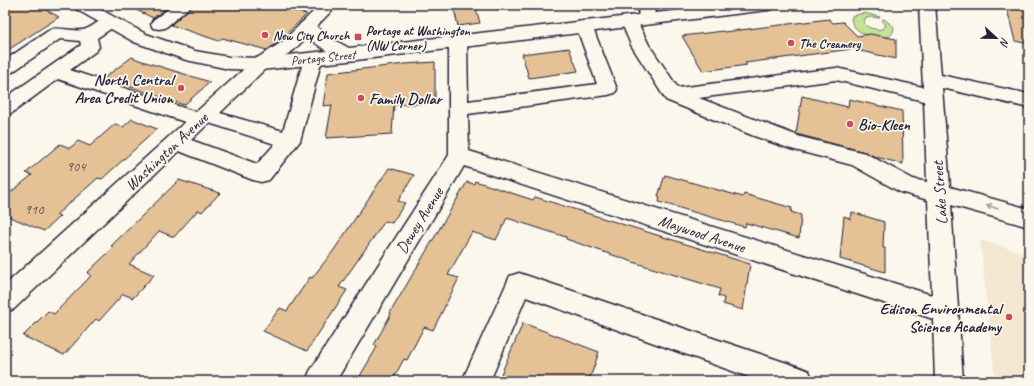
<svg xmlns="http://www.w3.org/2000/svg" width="1034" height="386" viewBox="0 0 1034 386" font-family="Caveat,sans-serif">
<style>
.built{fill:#f4e7d2}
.green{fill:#c5e299;stroke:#74826a}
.building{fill:#e5c196;stroke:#22223b}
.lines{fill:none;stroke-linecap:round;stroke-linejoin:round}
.minor-casing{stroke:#22223b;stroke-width:3}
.major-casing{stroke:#22223b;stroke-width:3}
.minor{fill:#fbf7ec;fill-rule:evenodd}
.major{fill:#fbf7ec;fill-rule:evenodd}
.oneway{stroke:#99979c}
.poi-dot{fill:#d1495b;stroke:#fbf7ec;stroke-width:1.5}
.labels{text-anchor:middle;stroke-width:3.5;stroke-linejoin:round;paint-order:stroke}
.far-poi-label{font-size:13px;font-weight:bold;fill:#22223b;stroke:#fbf7ec;text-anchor:start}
.far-street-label{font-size:13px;fill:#22223b;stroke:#fbf7ec}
.number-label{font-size:14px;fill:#534a52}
.poi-label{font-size:16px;font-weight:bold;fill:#22223b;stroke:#fbf7ec;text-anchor:end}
.street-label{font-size:16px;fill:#22223b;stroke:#fbf7ec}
</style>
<rect width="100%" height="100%" fill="#fbf7ec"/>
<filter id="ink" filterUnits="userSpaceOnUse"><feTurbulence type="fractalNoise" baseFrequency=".025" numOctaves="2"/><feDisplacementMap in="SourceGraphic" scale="8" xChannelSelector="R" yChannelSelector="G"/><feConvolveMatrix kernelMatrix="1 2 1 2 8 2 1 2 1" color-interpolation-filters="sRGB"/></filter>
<g filter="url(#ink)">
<!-- built -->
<polygon class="built" points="980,240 1029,254 1029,381 995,381"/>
<!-- green -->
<path class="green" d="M864 13 880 17 878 18 872 17 865 18 864 22C867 29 876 30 883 29L886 25 882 20 884 19 894 27C894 50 845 33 852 16Z"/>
<!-- building -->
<g class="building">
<polygon points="5,5 37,5 59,17 5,52"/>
<polygon points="126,5 171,5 153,18"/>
<polygon points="193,5 268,5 307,14 278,42 267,50 222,38 219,41 171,25"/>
<polygon points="457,5 475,5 480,23 458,26 454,9 458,9"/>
<polygon points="1006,5 1029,5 1029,44 1015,41"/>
<polygon points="829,19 833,23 843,22 857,36 870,34 896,39 896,59 852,49 745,63 747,65 703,71 682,36 723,31 724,32"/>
<polygon points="569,48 578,71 529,78 522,54"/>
<polygon points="132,57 139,60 210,82 184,105 104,78"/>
<polygon points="435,62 435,103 394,105 392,134 326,138 332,105 323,106 328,73 405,64"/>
<polygon points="802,96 848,107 849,99 902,111 903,164 876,157 865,152 796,134"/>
<polygon points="132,119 157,129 102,179 98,178 56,215 60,216 44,231 5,215 5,197 32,175 26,173 60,144 70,148 78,141 90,146 115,124 123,127"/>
<polygon points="389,168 414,175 398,201 405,203 392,223 385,221 339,287 347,290 307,351 263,331 280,308 287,311 310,277 312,278 334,250"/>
<polygon points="665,175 743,197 744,194 792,208 791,212 801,215 799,238 746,223 745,227 659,202 660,197 658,196"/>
<polygon points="179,180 220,193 202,212 198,210 174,237 159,231 129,264 154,275 133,298 123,294 99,321 96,319 64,355 23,336 48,311 54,314 88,279 91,275 87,273 114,247 111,246"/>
<polygon points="475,181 533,200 535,197 750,264 743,310 723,304 724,298 718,296 720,289 636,263 566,239 566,237 507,218 496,240 472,232 448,275 459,278 433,330 424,327 407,360 404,359 392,381 372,381 360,376 377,347 374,345 391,314 390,313 467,182 474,184"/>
<polygon points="852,212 884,222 883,248 885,248 885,272 840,259 844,216 851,219"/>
<polygon points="523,323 599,352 589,381 498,381"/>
</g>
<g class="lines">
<defs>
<g id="minor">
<polygon points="174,5 192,5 165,28 159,29 153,28 151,24 153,20"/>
<path d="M320 5H337L294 50 266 68 220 113 283 131 304 59 307 55 313 53 319 55 322 59 300 141 269 180 261 182 253 180 179 151 14 309 5 312V285L185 122 58 79 12 113 5 115V98L81 45 80 41 60 39 11 73 5 75V60L51 29C61 27 78 33 86 29 97 25 102 15 115 18L117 22 115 26 97 38 99 47 96 51 70 70 196 112 254 60 282 42ZM209 123 275 144 257 164 191 140Z"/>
<polygon points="639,5 655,5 654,19 652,23 646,24 640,23 638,19"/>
<path d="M919 5H935L941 75 1029 94V108L942 88 950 187 1029 209V227L951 205 963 381H935L933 319 464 166 336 381H306L310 371 449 155V41L452 37 458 36 464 37 467 41 468 101 597 84 576 26 578 22 584 21 590 22 592 26 617 89 615 93 608 95 468 114 469 151 932 295 928 200 900 192 852 165 791 149 754 136 666 100 631 45 621 21 623 17 629 16 635 17 649 45 678 88 836 68 923 87ZM836 80 924 101 927 182 913 179 865 153 801 137 699 98Z"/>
<polygon points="519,273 799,367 809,371 813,381 760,381 526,297 490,381 462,381 510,276"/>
</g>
<path id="major" d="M72 5H92L146 34 195 51 229 57 260 58 327 51C316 44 306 37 299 27L301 23 307 22 313 23 327 36 349 48 725 5H776L774 8 768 10 348 61 260 70 229 69 186 60 134 42 74 8Z"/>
</defs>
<!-- minor casing -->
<use href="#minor" class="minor-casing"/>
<!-- major casing -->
<use href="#major" class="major-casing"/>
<!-- minor -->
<use href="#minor" class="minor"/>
<!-- major -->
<use href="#major" class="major"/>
</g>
<!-- one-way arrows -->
<defs><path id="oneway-shaft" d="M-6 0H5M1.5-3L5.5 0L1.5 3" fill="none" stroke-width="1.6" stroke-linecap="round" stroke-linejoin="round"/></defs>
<use class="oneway" href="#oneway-shaft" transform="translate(992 207) rotate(-163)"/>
</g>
<!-- markers -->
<g class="poi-dot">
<circle cx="265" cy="35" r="4"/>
<rect x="354" y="33" width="8" height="8" rx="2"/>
<circle cx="791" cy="43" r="4"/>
<circle cx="181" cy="88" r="4"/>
<circle cx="361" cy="98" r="4"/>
<circle cx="850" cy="124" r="4"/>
<circle cx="1009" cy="317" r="4"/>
</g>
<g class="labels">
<!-- far-poi labels -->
<g class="far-poi-label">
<text x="366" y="35">Portage at Washington<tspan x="366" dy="15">(NW Corner)</tspan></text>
<text x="273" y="40">New City Church</text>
<text x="799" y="48">The Creamery</text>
</g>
<!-- far-street labels -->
<g class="far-street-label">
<text transform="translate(323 57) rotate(-6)" y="5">Portage Street</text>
</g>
<!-- number labels -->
<g class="number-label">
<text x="76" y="171">904</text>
<text x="34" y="214">910</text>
</g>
<!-- poi labels -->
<g class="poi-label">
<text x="173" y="85">North Central<tspan x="173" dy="18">Area Credit Union</tspan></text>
<text x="369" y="104" text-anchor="start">Family Dollar</text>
<text x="858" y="130" text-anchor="start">Bio-Kleen</text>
<text x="1001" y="314">Edison Environmental<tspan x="1001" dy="18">Science Academy</tspan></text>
</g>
<!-- street labels -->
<g class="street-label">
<text transform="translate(166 151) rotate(-43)" y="6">Washington Avenue</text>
<text transform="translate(939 193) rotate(-94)" y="6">Lake Street</text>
<text transform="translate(419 220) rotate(-58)" y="6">Dewey Avenue</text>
<text transform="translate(702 233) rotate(18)" y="6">Maywood Avenue</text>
</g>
</g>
<!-- margin -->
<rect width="1034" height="386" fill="none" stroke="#fbf7ec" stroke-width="20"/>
<rect x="10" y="10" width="1014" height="366" fill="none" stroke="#22223b" stroke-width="1.5" filter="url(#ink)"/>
<!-- north arrow -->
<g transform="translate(996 38) rotate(112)" stroke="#fbf7ec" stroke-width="3" paint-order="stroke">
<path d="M0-3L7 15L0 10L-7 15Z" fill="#22223b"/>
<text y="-6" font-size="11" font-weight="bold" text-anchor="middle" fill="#22223b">N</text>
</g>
</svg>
